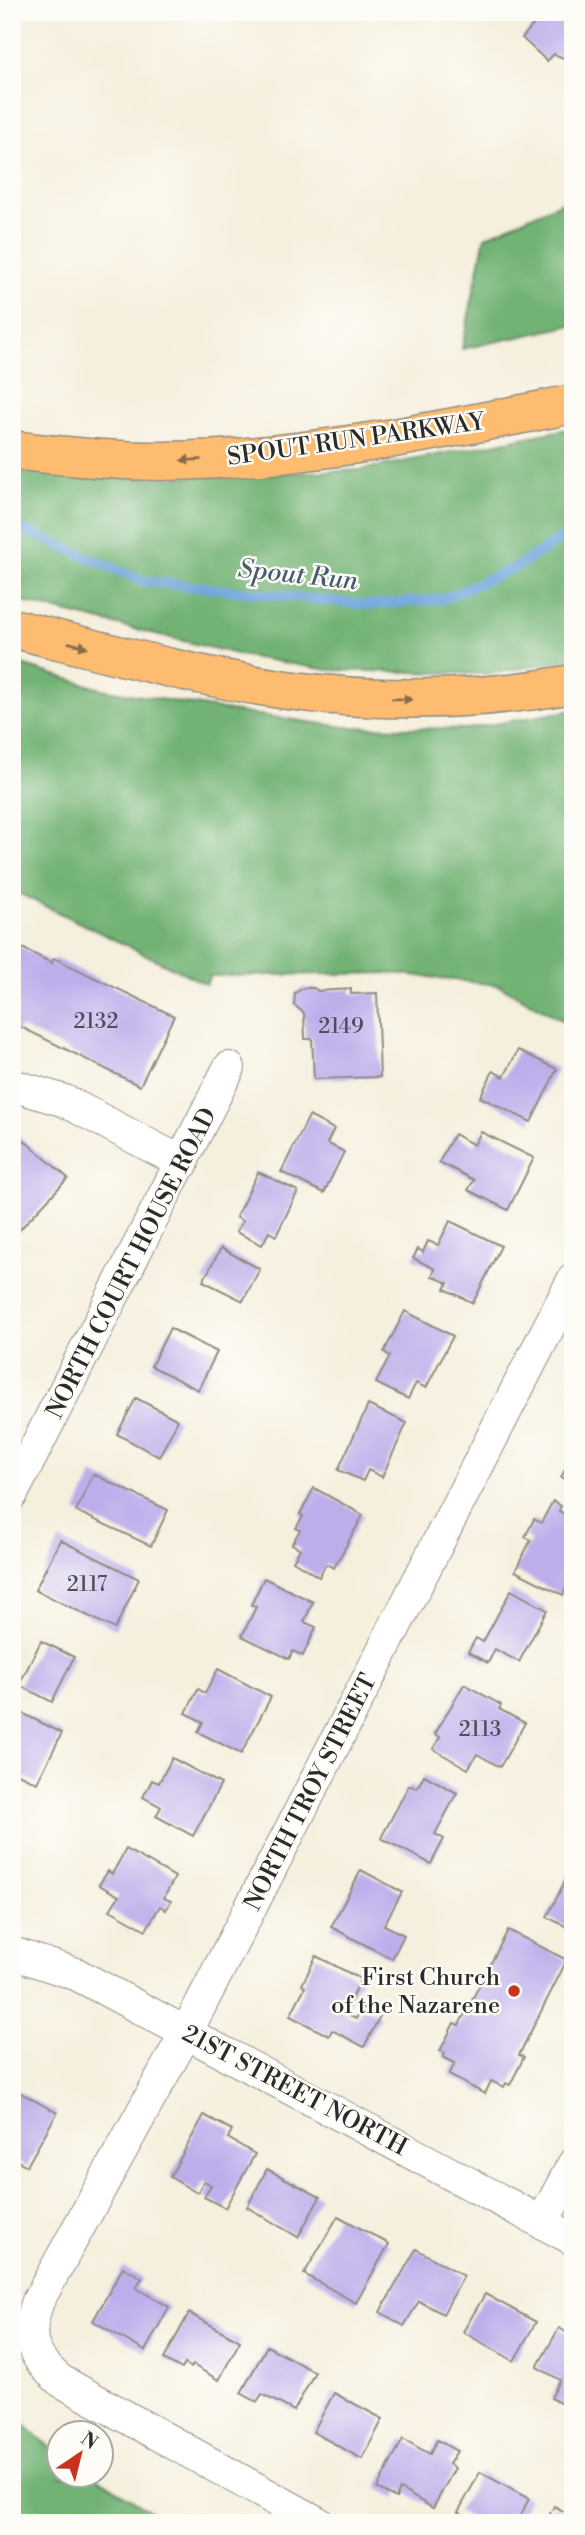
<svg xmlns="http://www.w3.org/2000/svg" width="585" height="2535" viewBox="0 0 585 2535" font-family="'Libre Bodoni',serif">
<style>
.forest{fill:#72b375;stroke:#4e6f50;stroke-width:2}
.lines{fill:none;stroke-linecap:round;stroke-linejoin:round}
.stream{stroke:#6ea5dc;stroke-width:10}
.building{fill:#bdaeeb}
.minor-casing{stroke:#908d84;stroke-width:34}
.motorway-casing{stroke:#908d84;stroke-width:41}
.minor{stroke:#fff;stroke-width:32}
.motorway{stroke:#fdbc70;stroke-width:38}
.oneway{fill:#8a6c4a}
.poi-dot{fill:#c8321e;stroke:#fdfcf7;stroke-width:2.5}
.labels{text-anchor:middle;stroke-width:5;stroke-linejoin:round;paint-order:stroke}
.number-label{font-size:21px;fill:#504c5b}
.street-label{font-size:24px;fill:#2b2b2b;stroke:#fdfcf7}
.poi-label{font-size:24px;fill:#2b2b2b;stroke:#fdfcf7;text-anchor:end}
.water-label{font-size:26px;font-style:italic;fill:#465c72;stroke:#fdfcf7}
</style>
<rect width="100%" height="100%" fill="#fdfcf7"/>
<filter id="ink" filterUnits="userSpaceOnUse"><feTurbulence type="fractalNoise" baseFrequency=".0143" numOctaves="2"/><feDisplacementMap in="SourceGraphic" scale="14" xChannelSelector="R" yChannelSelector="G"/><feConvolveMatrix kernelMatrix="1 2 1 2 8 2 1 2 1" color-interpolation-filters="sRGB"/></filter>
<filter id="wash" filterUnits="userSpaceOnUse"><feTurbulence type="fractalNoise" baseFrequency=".00686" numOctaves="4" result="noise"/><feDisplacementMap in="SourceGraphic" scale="28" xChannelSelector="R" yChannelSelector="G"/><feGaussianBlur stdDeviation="1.57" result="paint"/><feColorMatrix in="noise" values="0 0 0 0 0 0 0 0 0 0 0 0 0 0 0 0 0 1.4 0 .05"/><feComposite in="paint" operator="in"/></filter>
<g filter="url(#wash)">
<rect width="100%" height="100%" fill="#f5efdd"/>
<!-- forest -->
<g class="forest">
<polygon points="573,197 573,325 462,349 485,237"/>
<polygon points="573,428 573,659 489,674 328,670 245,656 12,599 12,469 129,479 361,470"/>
<polygon points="12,662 101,689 230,711 345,727 467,729 573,710 573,1026 498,985 393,973 210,976 206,984 12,890"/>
<polygon points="12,2414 59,2455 60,2476 95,2476 170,2523 12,2523"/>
</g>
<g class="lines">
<!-- stream -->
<polyline class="stream" points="12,525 143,581 369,605 443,599 520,565 573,531"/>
</g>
<g id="blocks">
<!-- building -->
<g class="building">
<polygon points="537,12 562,12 573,22 573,62 554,54 547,61 522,38 540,17"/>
<polygon points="12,943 52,963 54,958 174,1016 140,1086 21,1027 18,1032 12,1029"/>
<polygon points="303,988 314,988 318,991 351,989 351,994 377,993 380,1077 314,1079 312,1039 305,1039 304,1013 294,1005 295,993"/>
<polygon points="518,1050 557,1069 531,1122 480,1097 493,1071 504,1077"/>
<polygon points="309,1116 334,1129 327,1143 344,1152 324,1193 281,1172"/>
<polygon points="12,1130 68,1178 12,1238"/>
<polygon points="481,1132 534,1158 508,1210 468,1190 474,1180 439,1162 454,1134 474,1145"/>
<polygon points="258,1172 298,1191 276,1236 269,1232 262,1245 236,1232 243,1221 236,1217"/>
<polygon points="450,1221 501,1246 473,1303 445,1289 448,1283 432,1276 435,1269 413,1258 418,1249 423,1252 428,1241 438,1245"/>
<polygon points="221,1248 260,1269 243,1301 203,1281"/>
<polygon points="405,1311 453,1336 426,1388 416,1383 408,1399 376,1383 390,1356 384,1352"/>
<polygon points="170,1328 217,1352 198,1390 151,1366"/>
<polygon points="136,1398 178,1420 159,1457 117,1434"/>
<polygon points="368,1405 407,1423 382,1477 368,1470 363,1481 338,1470"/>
<polygon points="569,1463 573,1465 573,1483 561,1477"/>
<polygon points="93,1474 168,1510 151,1546 76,1511"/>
<polygon points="314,1488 363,1515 334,1568 326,1564 319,1577 293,1561 300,1549 292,1544 300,1530 296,1528 303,1516 300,1514"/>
<polygon points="553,1501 561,1506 559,1511 573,1518 573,1584 569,1582 563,1595 515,1571 531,1540 525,1537 534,1519 541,1523"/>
<polygon points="60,1540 139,1579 115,1629 35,1590"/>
<polygon points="264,1578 313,1602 304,1622 316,1627 303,1656 293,1651 289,1659 242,1636 256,1607 251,1605"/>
<polygon points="511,1590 547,1610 519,1662 495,1649 488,1663 468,1652 476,1638 483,1642"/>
<polygon points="41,1641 74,1657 52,1702 19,1685"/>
<polygon points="218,1669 271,1697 241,1754 198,1732 203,1722 186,1713 198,1689 205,1693"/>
<polygon points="464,1684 501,1705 499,1709 525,1723 500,1767 477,1754 468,1769 433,1749 440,1737 435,1734"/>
<polygon points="12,1708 62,1733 37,1783 12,1771"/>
<polygon points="172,1758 221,1784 193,1836 156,1816 161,1807 143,1797 152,1780 159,1783"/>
<polygon points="424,1775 457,1793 435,1834 444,1839 431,1864 381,1838 409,1785 417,1788"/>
<polygon points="126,1849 175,1877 164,1898 171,1901 166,1910 160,1906 146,1930 110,1910 119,1896 99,1885 108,1871 112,1874"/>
<polygon points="573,1865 573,1930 547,1917"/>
<polygon points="361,1870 402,1892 384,1925 404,1935 392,1959 331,1927"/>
<polygon points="508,1930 567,1960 519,2055 524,2057 510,2085 506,2083 504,2087 491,2081 485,2094 449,2075 455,2063 443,2057 445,2053 440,2051 454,2023 459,2025"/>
<polygon points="316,1956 361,1979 344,2013 356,2019 362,2007 380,2016 364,2047 332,2030 329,2036 290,2016 305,1987 302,1985"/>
<polygon points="12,2088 57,2113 27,2166 12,2158"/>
<polygon points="204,2115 232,2130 228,2138 255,2154 225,2208 204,2197 211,2185 204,2181 197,2193 170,2177"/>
<polygon points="267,2169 320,2197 298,2237 247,2207"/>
<polygon points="338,2216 389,2244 356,2303 304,2274"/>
<polygon points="416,2249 464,2276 443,2314 419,2301 404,2326 380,2312"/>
<polygon points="123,2267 142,2278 136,2288 169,2307 145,2351 93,2321"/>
<polygon points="485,2294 536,2322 514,2361 463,2332"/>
<polygon points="189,2313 240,2341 219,2380 193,2365 191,2368 185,2364 182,2369 164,2359"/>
<polygon points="559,2328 573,2336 573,2410 551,2398 560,2380 537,2367"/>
<polygon points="267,2346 315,2372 294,2411 262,2394 257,2402 241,2393"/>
<polygon points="334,2393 383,2419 362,2459 313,2432"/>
<polygon points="403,2439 430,2454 437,2440 457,2451 449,2464 455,2468 433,2508 400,2489 396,2498 377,2488"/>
<polygon points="480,2472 529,2499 516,2523 478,2523 458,2512"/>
<polygon points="554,2506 573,2516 573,2523 545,2523"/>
</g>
</g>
</g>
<g filter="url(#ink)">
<use href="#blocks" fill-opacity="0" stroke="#908d84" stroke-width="2"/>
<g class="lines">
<defs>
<g id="minor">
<polyline points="12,1085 65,1101 183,1163"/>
<polyline points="12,1494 229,1068"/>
<polyline points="12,1953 76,1974 573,2239"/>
<polyline points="542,2223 573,2165"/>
<path d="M318 2523 61 2381C30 2356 25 2337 38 2301L187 2031 573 1280"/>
</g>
<g id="motorway">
<path d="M12 450C61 456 111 461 161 461 300 460 437 431 573 404"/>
<path d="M12 628C103 651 194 677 287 690 382 703 479 701 573 684"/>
</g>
</defs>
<!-- minor casing -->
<use href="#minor" class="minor-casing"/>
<!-- motorway casing -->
<use href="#motorway" class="motorway-casing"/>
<!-- minor -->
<use href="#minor" class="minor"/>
<!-- motorway -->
<use href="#motorway" class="motorway"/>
</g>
<!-- one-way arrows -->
<defs><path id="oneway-solid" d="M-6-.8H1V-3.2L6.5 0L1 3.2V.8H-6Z" transform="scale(1.75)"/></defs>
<g class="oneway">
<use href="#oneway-solid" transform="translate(191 460) rotate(178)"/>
<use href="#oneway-solid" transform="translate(78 645) rotate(14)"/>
<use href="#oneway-solid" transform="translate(402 699) rotate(2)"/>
</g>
</g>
<!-- markers -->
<circle class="poi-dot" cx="514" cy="1991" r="7"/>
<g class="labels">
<!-- number labels -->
<g class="number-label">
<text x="96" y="1028">2132</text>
<text x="341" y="1033">2149</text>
<text x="87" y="1591">2117</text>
<text x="480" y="1736">2113</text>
</g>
<!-- street labels -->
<g class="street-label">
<text transform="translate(356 439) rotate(-8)" y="8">SPOUT RUN PARKWAY</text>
<text transform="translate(131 1263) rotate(-63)" y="8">NORTH COURT HOUSE ROAD</text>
<text transform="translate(310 1792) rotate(-63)" y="8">NORTH TROY STREET</text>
<text transform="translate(295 2090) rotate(28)" y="8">21ST STREET NORTH</text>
</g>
<!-- poi labels -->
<g class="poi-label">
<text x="500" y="1985">First Church<tspan x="500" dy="28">of the Nazarene</tspan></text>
</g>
<!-- water labels -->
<g class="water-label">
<text transform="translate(298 574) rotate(6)" y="9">Spout Run</text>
</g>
</g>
<!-- margin -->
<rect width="585" height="2535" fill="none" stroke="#fdfcf7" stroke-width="42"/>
<!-- north arrow -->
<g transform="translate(80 2454) rotate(35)"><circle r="33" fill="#fdfcf7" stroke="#a9a8a5" stroke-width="2"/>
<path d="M0-5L12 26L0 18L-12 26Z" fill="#c8321e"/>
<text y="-10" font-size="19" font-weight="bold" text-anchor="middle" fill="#2b2b2b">N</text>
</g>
</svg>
